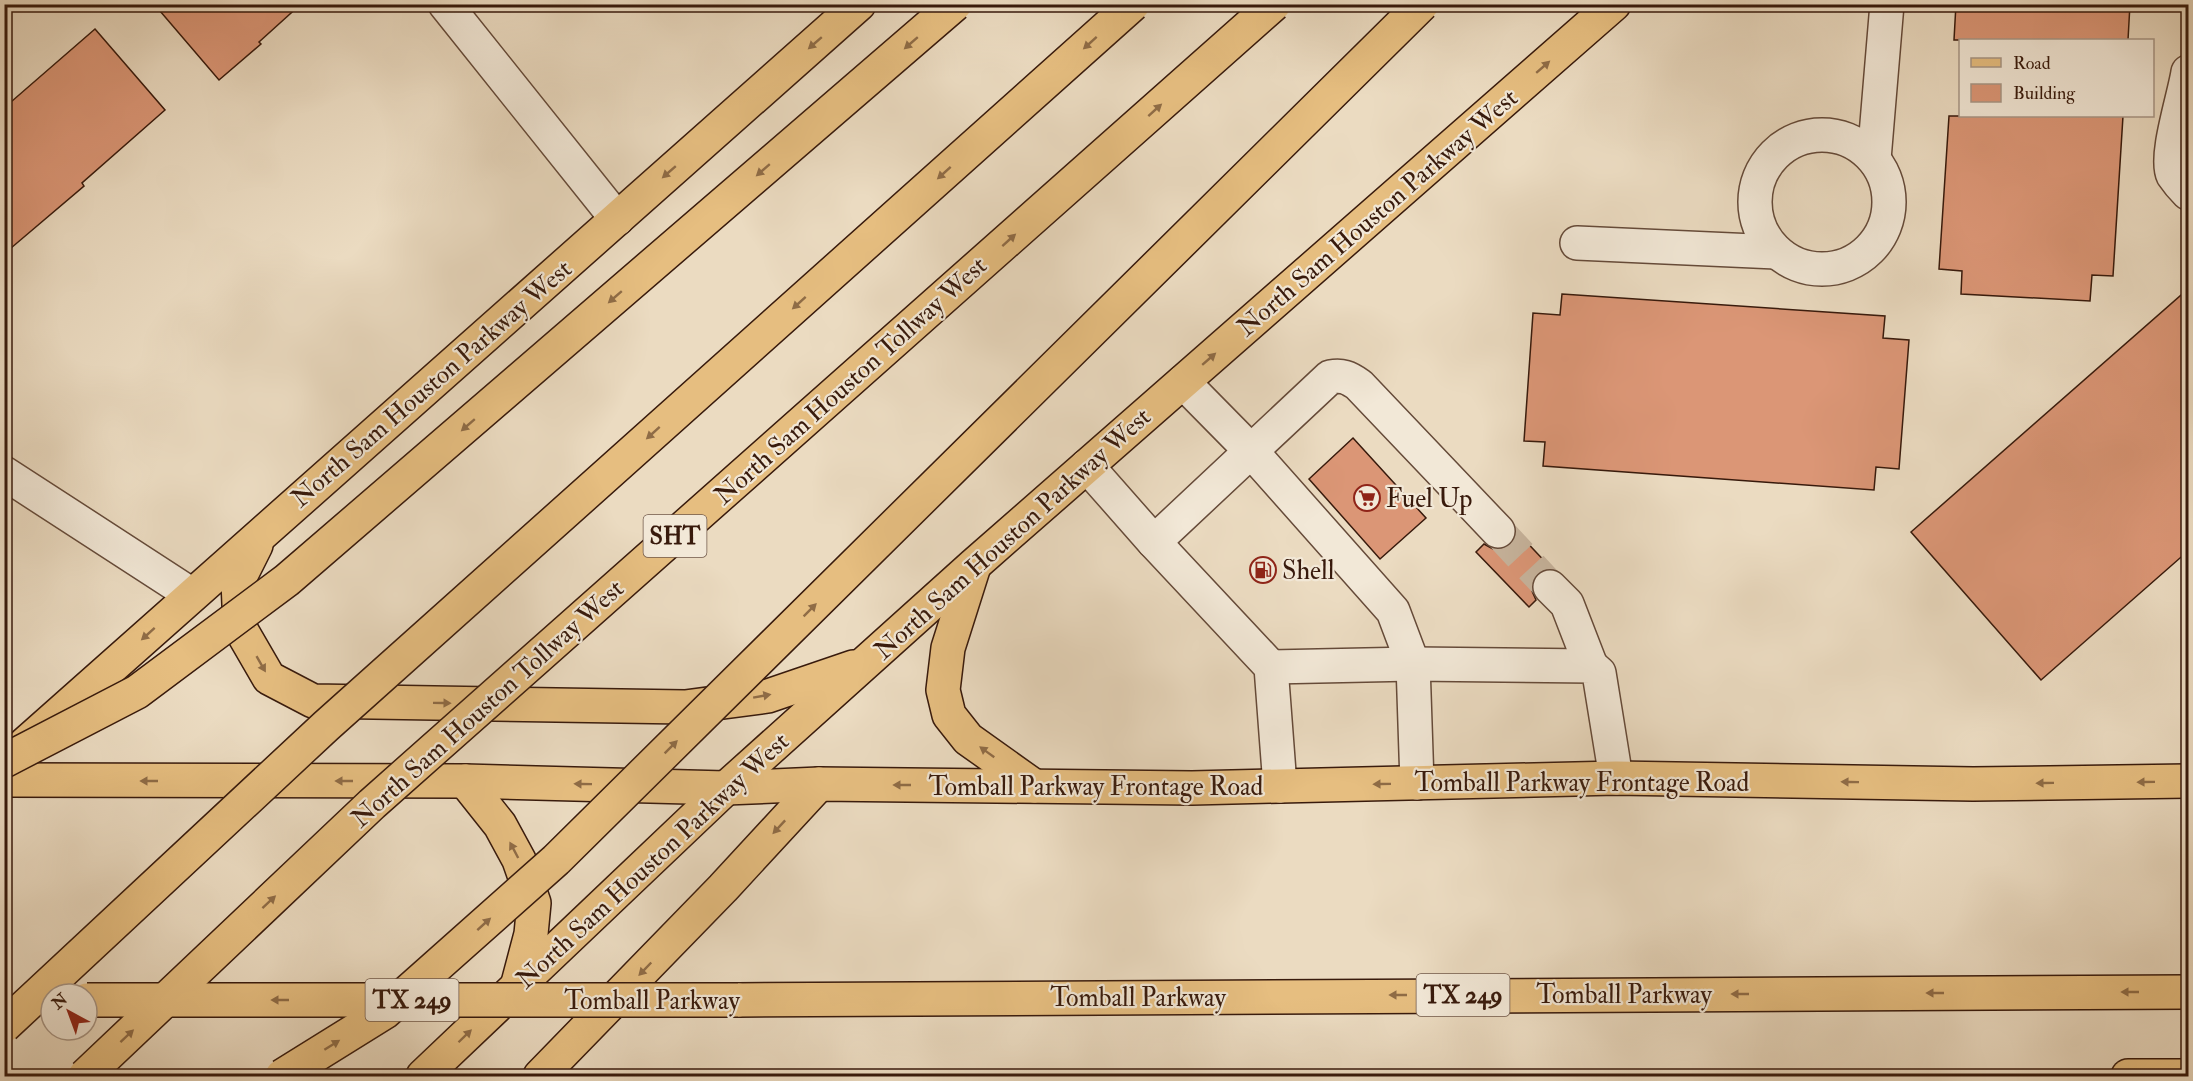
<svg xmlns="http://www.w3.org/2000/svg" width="2193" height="1081" viewBox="0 0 2193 1081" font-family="'IM FELL Double Pica',serif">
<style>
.building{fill:#db9676;stroke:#381a0c;stroke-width:1.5}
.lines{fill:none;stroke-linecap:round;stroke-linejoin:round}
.minor-tunnel{stroke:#c7b49d;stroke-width:33;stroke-dasharray:33 16;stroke-linecap:butt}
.minor-casing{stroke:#654a39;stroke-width:36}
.major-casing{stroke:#381a0c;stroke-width:36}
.highway-casing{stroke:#381a0c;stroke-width:36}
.minor{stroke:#f2e8d7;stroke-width:33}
.major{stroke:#e6be80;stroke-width:33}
.highway{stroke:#e6be80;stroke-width:33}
.highway-bridge-casing{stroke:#381a0c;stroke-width:36;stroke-linecap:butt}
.highway-bridge{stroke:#e6be80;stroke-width:33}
.oneway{fill:#8f6c46}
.labels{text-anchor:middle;stroke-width:4.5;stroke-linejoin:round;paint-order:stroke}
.shield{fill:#f2e8d7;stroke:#705849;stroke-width:1.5}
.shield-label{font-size:24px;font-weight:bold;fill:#381a0c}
.street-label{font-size:26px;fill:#381a0c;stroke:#f2e8d7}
.poi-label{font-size:26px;fill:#381a0c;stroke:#f2e8d7;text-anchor:start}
</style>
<rect width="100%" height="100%" fill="#ebdbc1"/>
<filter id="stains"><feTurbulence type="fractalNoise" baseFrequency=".00333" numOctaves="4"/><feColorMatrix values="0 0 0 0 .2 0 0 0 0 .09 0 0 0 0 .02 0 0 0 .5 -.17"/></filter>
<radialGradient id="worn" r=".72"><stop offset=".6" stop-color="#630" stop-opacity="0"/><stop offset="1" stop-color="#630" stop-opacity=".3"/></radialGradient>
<!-- building -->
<g class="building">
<polygon points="154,4 301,4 259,42 261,44 219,80"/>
<polygon points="1956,4 2130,4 2128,40 1954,40"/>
<polygon points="95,29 165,110 82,183 84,186 4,254 4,108"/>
<polygon points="1949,116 2123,116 2113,276 2092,275 2090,301 1961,294 1962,271 1939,269"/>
<polygon points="2188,289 2188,551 2041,680 1911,532"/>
<polygon points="1562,294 1885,316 1883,338 1909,340 1899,469 1876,467 1874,490 1543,466 1545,442 1524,441 1533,313 1560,315"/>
<polygon points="1353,438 1426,518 1380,559 1309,479"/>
<polygon points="1516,531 1552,569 1545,569 1536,574 1532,582 1532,591 1536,600 1529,607 1476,552 1484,544 1493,549 1503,549 1511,544 1516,537"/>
</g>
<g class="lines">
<!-- minor-tunnel -->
<polyline class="minor-tunnel" points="1498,531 1550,587"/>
<defs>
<g id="minor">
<polyline points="445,4 617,219"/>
<path d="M2188 72C2185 94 2164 157 2173 175 2177 181 2183 188 2188 193"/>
<circle cx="1822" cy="202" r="67"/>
<polyline points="1874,159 1887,4"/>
<polyline points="1577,243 1776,252"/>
<polyline points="1183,382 1251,451 1393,611 1413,664 1417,783"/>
<polyline points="1087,466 1154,542 1271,667 1280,786"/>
<polyline points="4,473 192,595"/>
<path d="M1154 542 1330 377C1342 375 1348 377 1359 385L1498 531"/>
<polyline points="1550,587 1567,604 1591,666"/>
<polyline points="1271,667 1413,664 1591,666 1599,673 1616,778"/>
</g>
<g id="major">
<polyline points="256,545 238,581 240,628 269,678 313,701 685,707 768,696 853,667"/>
<polyline points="974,566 948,648 943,690 949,715 968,739 1034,786"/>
<polyline points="25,744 859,4"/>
<polyline points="4,780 465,781 726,788 819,784 1192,788 1616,778 1973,784 2188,781"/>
<polyline points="465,781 500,825 519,860 534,903 531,934 517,987"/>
<polyline points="423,1076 726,788 974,565 1614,4"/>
<polyline points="540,1076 723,888 819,784"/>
</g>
<g id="highway">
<polyline points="738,1000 2188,992"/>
<polyline points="2128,1076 2188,1076"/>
</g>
</defs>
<!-- minor casing -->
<use href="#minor" class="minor-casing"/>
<!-- major casing -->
<use href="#major" class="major-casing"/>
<!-- highway casing -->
<use href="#highway" class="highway-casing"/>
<!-- minor -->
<use href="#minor" class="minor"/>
<!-- major -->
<use href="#major" class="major"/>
<!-- highway -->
<use href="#highway" class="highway"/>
<defs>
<g id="highway-bridge">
<polyline points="4,761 137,692 287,580 955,4"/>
<polyline points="87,1000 738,1000"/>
<polyline points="4,1026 326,726 1133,4"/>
<polyline points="85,1076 372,804 1274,4"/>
<polyline points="282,1076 385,1012 556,860 1422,4"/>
</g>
</defs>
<!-- highway-bridge casing -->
<use href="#highway-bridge" class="highway-bridge-casing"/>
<!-- highway-bridge -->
<use href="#highway-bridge" class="highway-bridge"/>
</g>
<!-- one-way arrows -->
<defs><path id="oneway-solid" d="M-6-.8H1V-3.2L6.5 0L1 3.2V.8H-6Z" transform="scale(1.5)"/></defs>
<g class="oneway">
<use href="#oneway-solid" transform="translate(815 43) rotate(139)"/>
<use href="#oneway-solid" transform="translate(911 43) rotate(139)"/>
<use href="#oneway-solid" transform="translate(1090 43) rotate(138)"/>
<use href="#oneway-solid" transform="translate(1543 67) rotate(-41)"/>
<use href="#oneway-solid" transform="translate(1155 110) rotate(-42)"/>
<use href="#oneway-solid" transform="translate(763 170) rotate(139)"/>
<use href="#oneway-solid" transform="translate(669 172) rotate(139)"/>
<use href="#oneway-solid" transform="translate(944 173) rotate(138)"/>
<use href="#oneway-solid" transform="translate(1009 240) rotate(-42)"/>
<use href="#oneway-solid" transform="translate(615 297) rotate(139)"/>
<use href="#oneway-solid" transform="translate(799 303) rotate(138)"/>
<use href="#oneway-solid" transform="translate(1209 359) rotate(-41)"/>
<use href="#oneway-solid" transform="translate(468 425) rotate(139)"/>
<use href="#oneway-solid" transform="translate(653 433) rotate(138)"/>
<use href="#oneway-solid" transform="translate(810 610) rotate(-45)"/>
<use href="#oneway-solid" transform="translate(148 634) rotate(138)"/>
<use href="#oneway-solid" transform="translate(261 664) rotate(60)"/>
<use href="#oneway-solid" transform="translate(762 696) rotate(-10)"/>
<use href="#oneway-solid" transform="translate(442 703) rotate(1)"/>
<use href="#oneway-solid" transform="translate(671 747) rotate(-45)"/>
<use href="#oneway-solid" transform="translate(987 752) rotate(-144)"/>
<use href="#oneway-solid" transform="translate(149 781) rotate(-180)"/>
<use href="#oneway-solid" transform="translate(344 781) rotate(-180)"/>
<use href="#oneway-solid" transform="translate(1850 782) rotate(-179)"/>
<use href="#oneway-solid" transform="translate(2146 782) rotate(179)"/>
<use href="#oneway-solid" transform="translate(2045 783) rotate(179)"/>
<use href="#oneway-solid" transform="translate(583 784) rotate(-179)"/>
<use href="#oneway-solid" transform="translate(1382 784) rotate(179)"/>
<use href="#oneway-solid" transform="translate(902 785) rotate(-180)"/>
<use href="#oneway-solid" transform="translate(779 827) rotate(133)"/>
<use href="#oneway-solid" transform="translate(514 850) rotate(-118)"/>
<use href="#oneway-solid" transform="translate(269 902) rotate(-43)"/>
<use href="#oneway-solid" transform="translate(484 924) rotate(-42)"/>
<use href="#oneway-solid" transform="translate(645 969) rotate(134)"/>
<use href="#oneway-solid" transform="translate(2130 992) rotate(180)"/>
<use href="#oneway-solid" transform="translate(1935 993) rotate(180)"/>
<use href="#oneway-solid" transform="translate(1740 994) rotate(180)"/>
<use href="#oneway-solid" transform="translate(1398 995) rotate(180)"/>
<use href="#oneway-solid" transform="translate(280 1000) rotate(180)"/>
<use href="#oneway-solid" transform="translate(127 1036) rotate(-43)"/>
<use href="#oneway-solid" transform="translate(465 1036) rotate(-44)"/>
<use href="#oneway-solid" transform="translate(332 1045) rotate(-32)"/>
</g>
<!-- icons -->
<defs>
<symbol id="supermarket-ring" viewBox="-11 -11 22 22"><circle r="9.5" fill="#f2e8d7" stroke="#8f2418" stroke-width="1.5"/><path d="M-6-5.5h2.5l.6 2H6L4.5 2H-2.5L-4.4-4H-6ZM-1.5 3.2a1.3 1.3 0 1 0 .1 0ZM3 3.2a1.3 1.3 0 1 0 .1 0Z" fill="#8f2418"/></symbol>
<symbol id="fuel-ring" viewBox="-11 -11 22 22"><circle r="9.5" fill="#f2e8d7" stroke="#8f2418" stroke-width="1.5"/><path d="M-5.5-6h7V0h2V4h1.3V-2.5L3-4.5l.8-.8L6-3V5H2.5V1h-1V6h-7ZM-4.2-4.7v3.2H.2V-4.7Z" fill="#8f2418"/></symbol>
</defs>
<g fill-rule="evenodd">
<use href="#supermarket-ring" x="1352" y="483" width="30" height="30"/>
<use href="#fuel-ring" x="1248" y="555" width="30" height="30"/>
</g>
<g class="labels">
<!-- shield labels -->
<g class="shield">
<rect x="643.5" y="515" width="63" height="42" rx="4.5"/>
<rect x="1416.5" y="974" width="93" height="42" rx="4.5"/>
<rect x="365.5" y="979" width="93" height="42" rx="4.5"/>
</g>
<g class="shield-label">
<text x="675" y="544">SHT</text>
<text x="1463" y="1003">TX 249</text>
<text x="412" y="1008">TX 249</text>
</g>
<!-- street labels -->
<g class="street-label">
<text transform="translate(1377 212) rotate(-41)" y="9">North Sam Houston Parkway West</text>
<text transform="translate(850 380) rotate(-42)" y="9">North Sam Houston Tollway West</text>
<text transform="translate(431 383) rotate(-41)" y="9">North Sam Houston Parkway West</text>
<text transform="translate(1012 533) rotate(-42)" y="9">North Sam Houston Parkway West</text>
<text transform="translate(487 703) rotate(-42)" y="9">North Sam Houston Tollway West</text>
<text x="1582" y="791">Tomball Parkway Frontage Road</text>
<text x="1096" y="795">Tomball Parkway Frontage Road</text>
<text transform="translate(652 860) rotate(-43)" y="9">North Sam Houston Parkway West</text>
<text x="1624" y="1003">Tomball Parkway</text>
<text x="1138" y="1006">Tomball Parkway</text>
<text x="652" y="1009">Tomball Parkway</text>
</g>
<!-- poi labels -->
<g class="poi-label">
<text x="1386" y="507">Fuel Up</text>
<text x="1282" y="579">Shell</text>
</g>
</g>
<!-- margin -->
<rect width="2193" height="1081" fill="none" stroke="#ebdbc1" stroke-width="24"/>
<rect x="6" y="6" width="2181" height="1069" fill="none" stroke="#381a0c" stroke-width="3"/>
<rect x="12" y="12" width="2169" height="1057" fill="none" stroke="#381a0c" stroke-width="1.5"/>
<!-- legend -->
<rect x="1959" y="39" width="195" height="78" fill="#f2e8d7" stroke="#a89686" stroke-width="1.5"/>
<rect x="1971" y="58" width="30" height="9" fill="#e6be80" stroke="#a89686" stroke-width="1.5"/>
<text x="2013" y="69" font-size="18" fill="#381a0c">Road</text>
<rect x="1971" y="84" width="30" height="18" fill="#db9676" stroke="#a89686" stroke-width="1.5"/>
<text x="2013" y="99" font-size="18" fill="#381a0c">Building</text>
<!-- north arrow -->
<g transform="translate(69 1012) rotate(319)"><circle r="28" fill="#f2e8d7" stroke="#a89686" stroke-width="1.5"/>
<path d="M0-4.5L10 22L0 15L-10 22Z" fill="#8f2418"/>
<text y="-9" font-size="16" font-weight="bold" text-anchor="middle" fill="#381a0c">N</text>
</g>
<rect width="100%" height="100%" filter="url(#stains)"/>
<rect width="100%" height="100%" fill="url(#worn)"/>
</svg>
